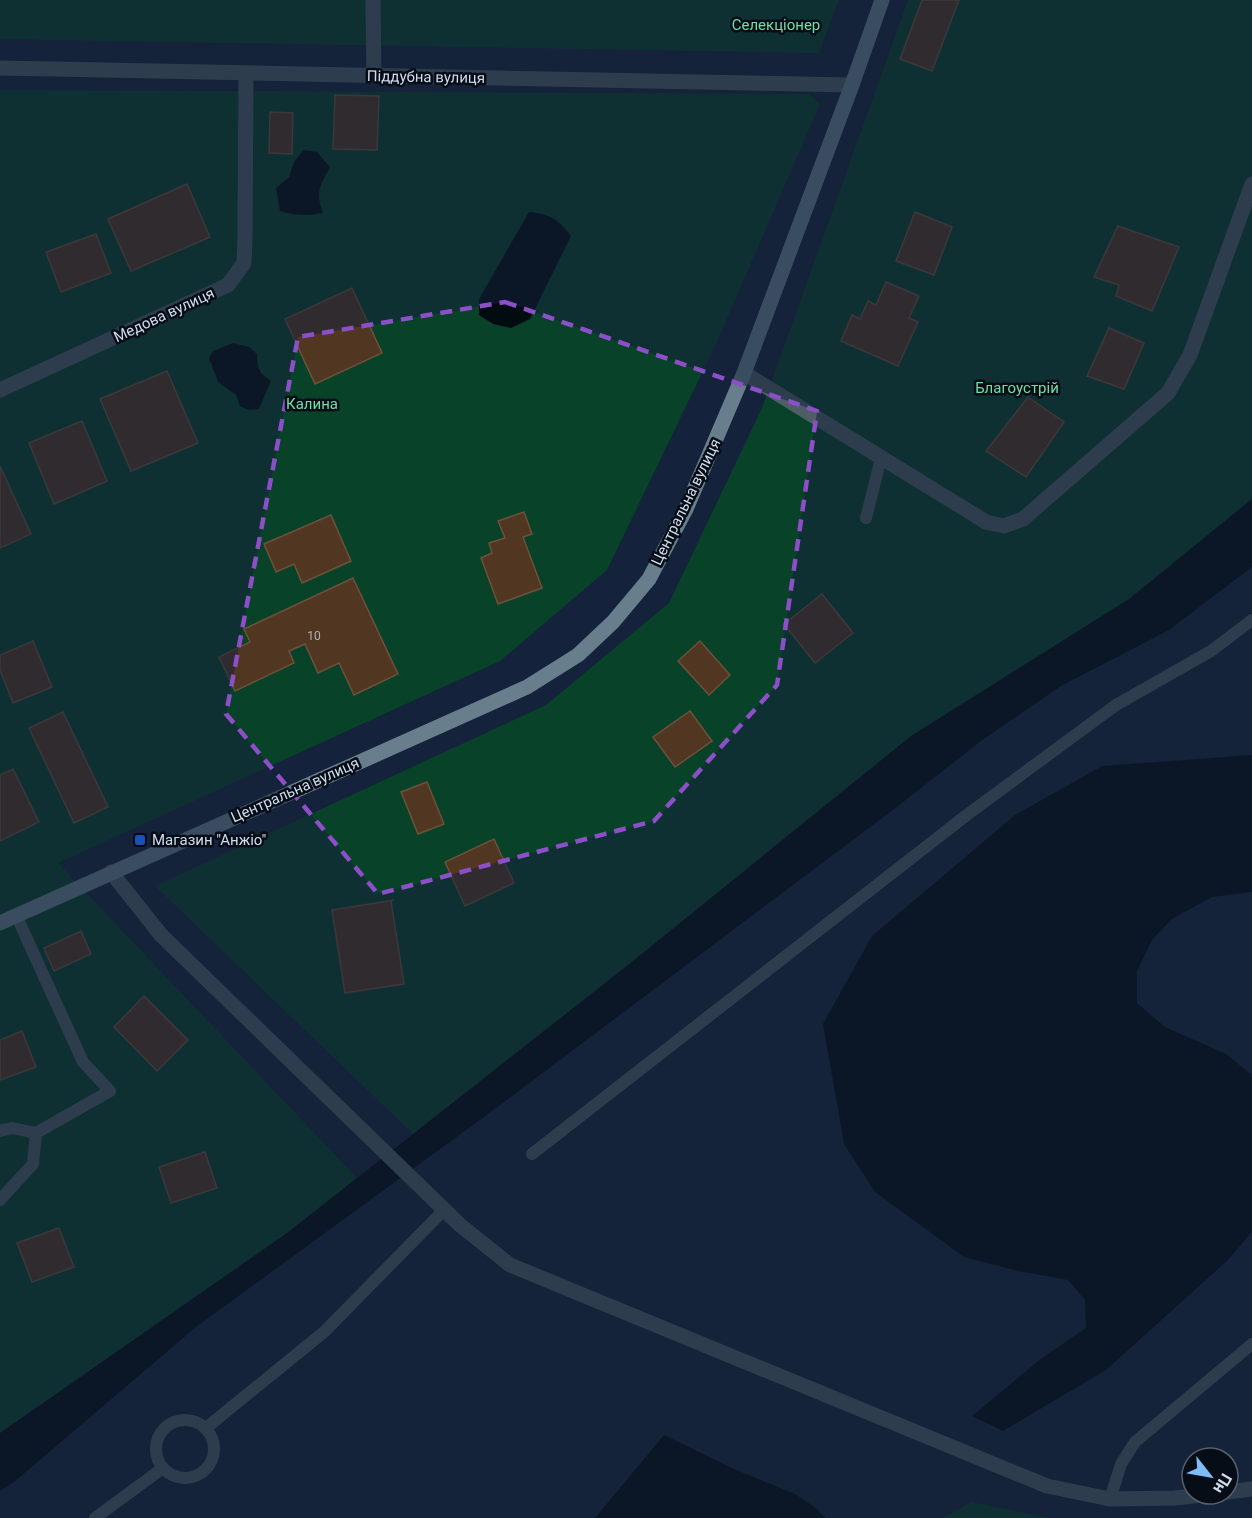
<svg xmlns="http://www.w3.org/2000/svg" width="1252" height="1518" viewBox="0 0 1252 1518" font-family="Roboto,sans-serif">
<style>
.green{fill:#084228}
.water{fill:#020b0f}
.building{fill:#513722;stroke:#6d513b;stroke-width:1.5}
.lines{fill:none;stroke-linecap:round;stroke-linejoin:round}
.lane{stroke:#4f5d66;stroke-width:12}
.street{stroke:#4f5d66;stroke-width:15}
.secondary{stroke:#687e8c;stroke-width:15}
.marked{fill:none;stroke:#8c4fc8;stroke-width:4.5;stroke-dasharray:12 8;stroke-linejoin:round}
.transit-dot{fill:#1a4fb4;stroke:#060d17;stroke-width:2}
.labels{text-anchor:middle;stroke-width:5;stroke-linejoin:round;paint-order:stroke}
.number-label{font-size:12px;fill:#b0b2b9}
.park-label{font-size:15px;fill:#71dfa4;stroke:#060d17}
.street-label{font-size:15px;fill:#d0dbeb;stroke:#060d17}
.poi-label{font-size:15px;fill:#d0dbeb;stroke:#060d17;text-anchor:start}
</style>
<rect width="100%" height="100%" fill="#14233b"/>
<!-- green -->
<g class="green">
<polygon points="0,0 839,0 819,53 0,39"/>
<polygon points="908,0 1252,0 1252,499 1129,599 911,736 628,965 413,1134 155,886 546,705 669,603 762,408"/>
<polygon points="0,90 809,94 820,104 716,344 607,570 500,661 58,863 357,1178 287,1233 0,1433"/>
<polygon points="971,1502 1050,1518 943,1518"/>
</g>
<!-- water -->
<g class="water">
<path d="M303 150 317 152 330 167C320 187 315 191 323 213 309 216 294 216 280 211L276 188 289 177 294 162Z"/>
<path d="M529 212C550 214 558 219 571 236L530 319 511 328 493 324 479 315V299Z"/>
<path d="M233 343 249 347 257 354C257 368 259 373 271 381L259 409 248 410 240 406 236 395 218 382 209 358 213 351Z"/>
<polygon points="1252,499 1252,567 1169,630 1061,686 981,741 889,813 484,1117 196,1327 14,1482 0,1491 0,1433 287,1233 628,965 911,736 1129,599"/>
<polygon points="1252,755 1252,892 1212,897 1172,919 1152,940 1137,971 1137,1003 1165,1027 1226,1054 1252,1075 1252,1232 1228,1260 1106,1370 1003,1431 972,1416 1042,1358 1086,1328 1085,1300 1068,1280 1018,1271 964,1257 875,1192 844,1144 823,1024 872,936 1015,815 1102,766"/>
<polygon points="664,1435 734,1469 795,1494 816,1508 825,1518 595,1518"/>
</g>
<!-- building -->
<g class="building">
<polygon points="922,0 959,0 932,71 900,59"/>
<polygon points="335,95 379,96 377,150 333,149"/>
<polygon points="270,112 293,113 292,154 269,153"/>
<polygon points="187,184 210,237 131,271 108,219"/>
<polygon points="915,212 952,227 934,275 896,261"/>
<polygon points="1118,226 1179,247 1152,311 1116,296 1119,285 1094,277"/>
<polygon points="96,234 111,273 61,292 46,252"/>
<polygon points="886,282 919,296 909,318 918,322 898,366 841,341 852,315 860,319 868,301 876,305"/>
<polygon points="352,288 382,353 315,384 285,319"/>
<polygon points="1109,328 1144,343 1124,389 1087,376"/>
<polygon points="167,371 198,443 131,471 100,399"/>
<polygon points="1028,397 1064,422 1026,477 986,451"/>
<polygon points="82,421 107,481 54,504 29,443"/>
<polygon points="0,466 31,534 0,548"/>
<polygon points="524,512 532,534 523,537 542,588 498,604 481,558 492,553 489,543 505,538 498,521"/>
<polygon points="331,515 351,561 302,583 294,564 276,572 264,544"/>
<polygon points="353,578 398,674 354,695 339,663 318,673 305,644 289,651 294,663 235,691 219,657 250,642 244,629"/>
<polygon points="822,594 853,633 815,663 784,624"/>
<polygon points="33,641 52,687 13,703 0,670 0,655"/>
<polygon points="700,641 730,675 709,695 678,661"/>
<polygon points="690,711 712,741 675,767 653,737"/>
<polygon points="63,712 108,807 74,823 29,728"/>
<polygon points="13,769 39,822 0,841 0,775"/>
<polygon points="427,782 444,824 418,834 401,792"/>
<polygon points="494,839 514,883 465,906 445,862"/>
<polygon points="394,900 391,901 404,984 345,993 332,910"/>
<polygon points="81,931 91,954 54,971 44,948"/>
<polygon points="144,996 188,1040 157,1071 114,1027"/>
<polygon points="22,1031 36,1067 0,1080 0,1040"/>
<polygon points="205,1152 217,1188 171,1203 159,1167"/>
<polygon points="59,1228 74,1267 32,1282 17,1243"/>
</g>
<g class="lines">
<!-- lane -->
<g class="lane">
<polyline points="866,518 881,458"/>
<polyline points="16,915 83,1062 110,1091 36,1133"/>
<polyline points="0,1131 12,1128 36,1133 33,1164 0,1200"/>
<polyline points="532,1154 968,814 1116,705 1211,651 1252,620"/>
<circle cx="185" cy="1449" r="29"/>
<polyline points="206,1428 324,1332 444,1210"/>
<polyline points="1110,1499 1121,1464 1135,1442 1252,1344"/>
<polyline points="95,1518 163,1468"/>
</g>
<!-- street -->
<g class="street">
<polyline points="373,0 374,76"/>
<polyline points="0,68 852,85"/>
<polyline points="744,373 986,522 1004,526 1023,519 1168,393 1190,355 1252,184"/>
<polyline points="0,390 228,285 244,263 245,239 246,73"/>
<polyline points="111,872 161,935 460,1225 510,1265 1047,1486 1110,1499 1175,1498 1211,1494"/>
<polyline points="1228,1492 1252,1489"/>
</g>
<!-- secondary -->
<polyline class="secondary" points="0,923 527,687 578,655 613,622 649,579 686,509 744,373 852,85 882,0"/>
</g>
<!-- marked area -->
<path d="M0 0H1252V1518H0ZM505 302 817 411 777 685 654 821 378 894 226 714 298 337Z" fill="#14233b" fill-opacity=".55" fill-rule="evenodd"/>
<path class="marked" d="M505 302 817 411 777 685 654 821 378 894 226 714 298 337Z"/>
<!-- markers -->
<rect class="transit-dot" x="134" y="834" width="12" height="12" rx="3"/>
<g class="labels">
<!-- number labels -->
<g class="number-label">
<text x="314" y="640">10</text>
</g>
<!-- park labels -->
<g class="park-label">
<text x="776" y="30">Селекціонер</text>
<text x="1017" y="393">Благоустрій</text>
<text x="312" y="409">Калина</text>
</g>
<!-- street labels -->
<g class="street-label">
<text transform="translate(426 77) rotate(1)" y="5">Піддубна вулиця</text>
<text transform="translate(164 315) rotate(-25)" y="5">Медова вулиця</text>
<text transform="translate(686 502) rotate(-64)" y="5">Центральна вулиця</text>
<text transform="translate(295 790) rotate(-24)" y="5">Центральна вулиця</text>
</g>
<!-- poi labels -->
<g class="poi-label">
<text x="152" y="845">Магазин "Анжіо"</text>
</g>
</g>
<!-- north arrow -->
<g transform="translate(1210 1476) rotate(121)"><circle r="28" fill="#060d17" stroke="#575f6c" stroke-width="1.5"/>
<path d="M0-4.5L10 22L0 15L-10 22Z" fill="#7fbdf9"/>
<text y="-9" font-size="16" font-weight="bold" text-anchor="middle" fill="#d0dbeb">Пн</text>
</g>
</svg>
